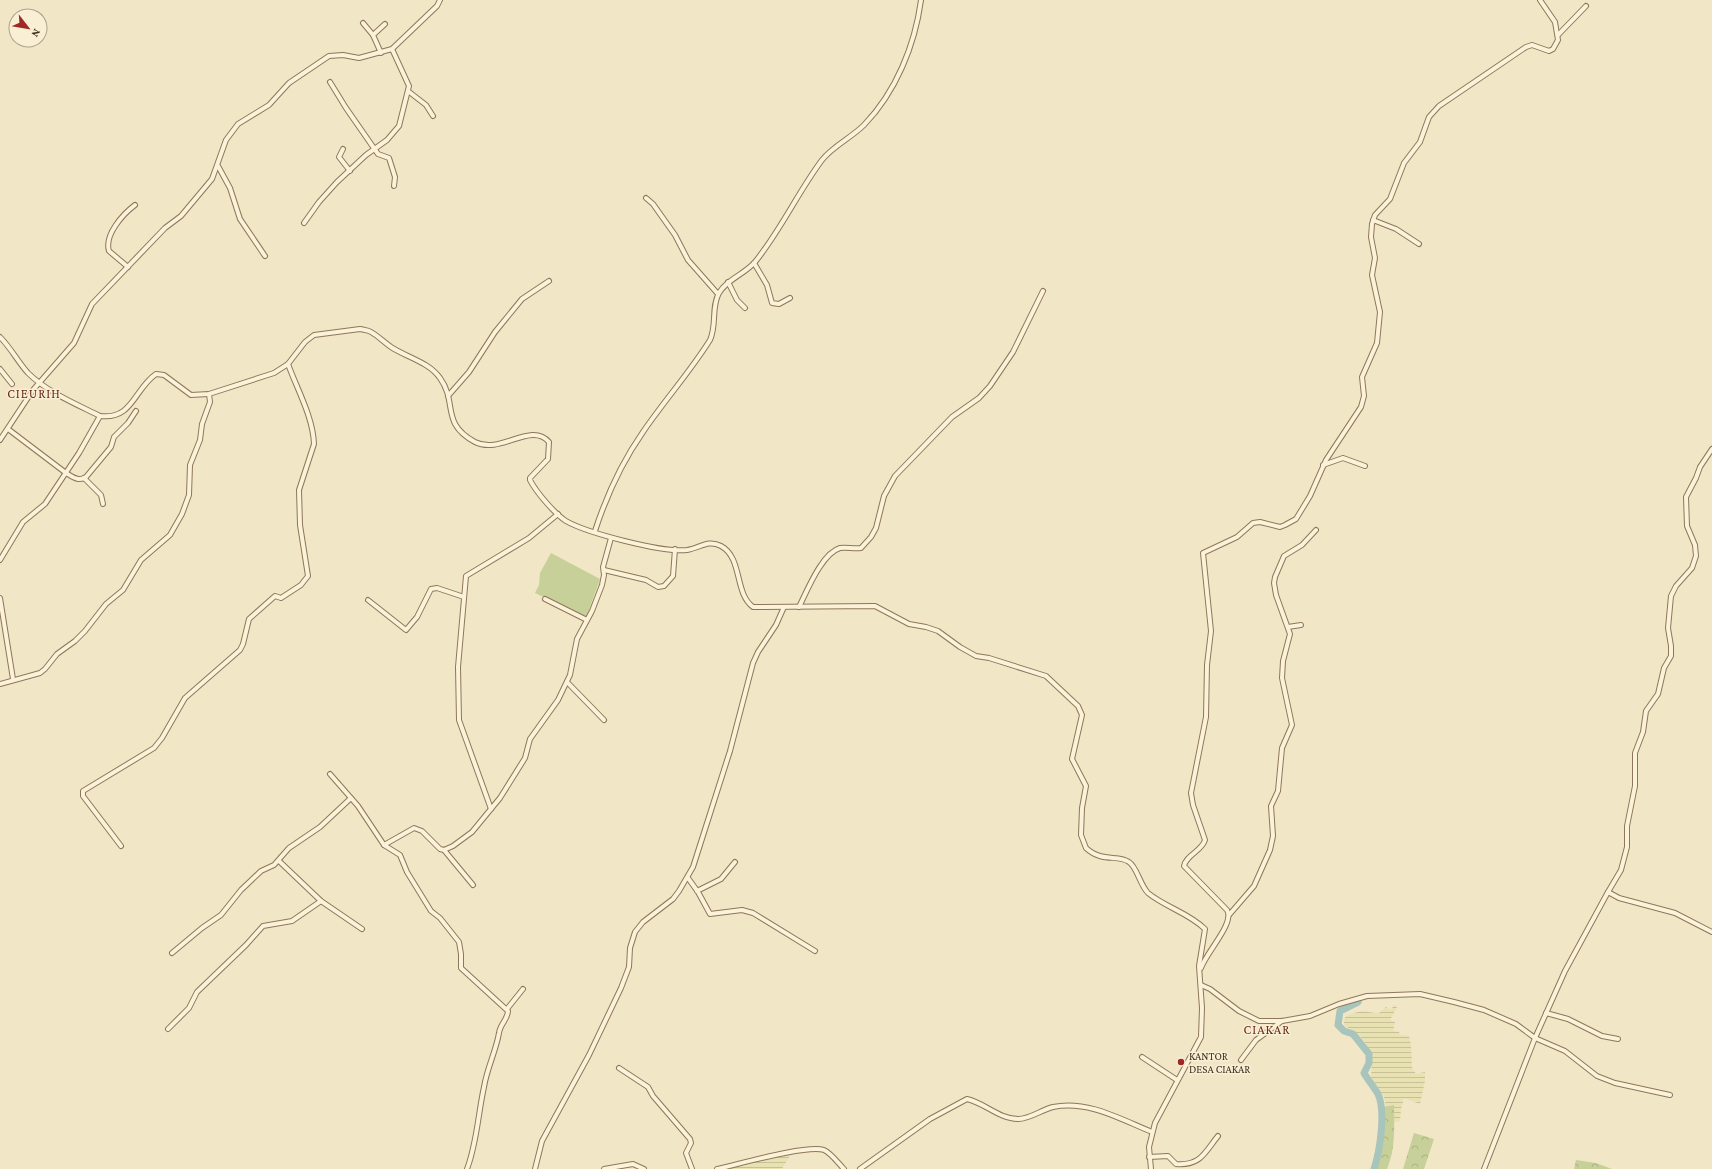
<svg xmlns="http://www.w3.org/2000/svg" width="1712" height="1169" viewBox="0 0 1712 1169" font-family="'Crimson Pro',serif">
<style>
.farmland{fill:url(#farmland-rules)}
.forest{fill:url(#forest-crowns)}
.park{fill:#c7d098}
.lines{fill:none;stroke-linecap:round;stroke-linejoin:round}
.river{stroke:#a7c4bd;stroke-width:7}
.minor-casing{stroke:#8e7759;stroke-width:6}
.minor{stroke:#fbf2d9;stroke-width:4}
.poi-dot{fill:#a12925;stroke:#f8efd5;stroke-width:1.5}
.labels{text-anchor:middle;stroke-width:3;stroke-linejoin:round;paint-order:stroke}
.poi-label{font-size:11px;fill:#3d2e1e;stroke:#f8efd5;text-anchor:start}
.quarter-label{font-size:13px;letter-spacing:1px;fill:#6d2f1a;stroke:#f8efd5}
</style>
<defs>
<pattern id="farmland-rules" width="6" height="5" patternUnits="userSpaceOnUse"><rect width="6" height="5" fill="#e8e1b1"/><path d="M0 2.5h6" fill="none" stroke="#c8c198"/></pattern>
<pattern id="forest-crowns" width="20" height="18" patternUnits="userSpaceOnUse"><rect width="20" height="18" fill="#c7d098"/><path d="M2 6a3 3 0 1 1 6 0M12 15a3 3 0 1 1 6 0" fill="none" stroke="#acb383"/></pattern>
</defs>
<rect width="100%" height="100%" fill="#f1e6c5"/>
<!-- farmland -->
<g class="farmland">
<polygon points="1394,1005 1397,1007 1390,1020 1395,1022 1393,1031 1399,1032 1400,1035 1409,1036 1411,1045 1412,1068 1416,1074 1425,1072 1425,1081 1420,1104 1404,1098 1401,1109 1400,1121 1394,1122 1394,1105 1386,1106 1384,1097 1371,1077 1372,1057 1366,1044 1359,1035 1344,1025 1344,1020 1346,1016 1354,1013 1362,1011 1375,1013 1379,1013 1386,1007 1391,1010"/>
<polygon points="788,1154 790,1155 789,1157 782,1169 724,1169"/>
</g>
<!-- forest -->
<g class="forest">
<path d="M1394 1105C1394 1127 1396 1148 1387 1169H1372L1380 1128 1382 1107Z"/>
<polygon points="1414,1133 1434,1139 1424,1169 1403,1169"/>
<polygon points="1576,1160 1596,1163 1612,1169 1574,1169"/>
</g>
<!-- park -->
<polygon class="park" points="551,553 600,579 586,618 535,593 539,585 540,573"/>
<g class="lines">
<!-- river -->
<path class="river" d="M1358 1002 1340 1011 1338 1025 1344 1031 1353 1034 1369 1054V1063L1364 1073C1368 1080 1374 1087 1378 1094 1386 1111 1380 1151 1374 1169"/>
<defs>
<g id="minor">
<polyline points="363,23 373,35"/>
<polyline points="1558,35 1586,6"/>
<polyline points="381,53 373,35 385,24"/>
<polyline points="330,82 346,108 378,154 389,158 395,177 394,186"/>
<polyline points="408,91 426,105 433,116"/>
<polyline points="343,149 339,157 350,171"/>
<polyline points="218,166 230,188 240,219 265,256"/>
<polyline points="646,198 653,204 675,235 688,260 718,294"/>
<polyline points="1373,220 1396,229 1419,244"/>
<polyline points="304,223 319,202 337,182 366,155 387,140 399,126 409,86 392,49"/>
<polyline points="754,263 767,285 772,303 779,304 790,298"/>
<path d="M128 267 109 251C104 235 123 214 135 205"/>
<polyline points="728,282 737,300 745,308"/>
<path d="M0 337C11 348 18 362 28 373 47 392 76 404 100 416 133 420 134 389 156 374L164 375 191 395 209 394 274 373 288 364 305 342 314 335 360 329C364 330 368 330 371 332 378 336 384 342 391 347 406 357 429 362 440 378 458 403 440 423 475 442 501 455 531 421 549 442L548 459 530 478V480C536 492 555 514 566 521 587 533 663 553 687 550 700 548 708 539 721 546 743 558 734 593 753 607L875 606 909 624 926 627 938 631 960 647 976 656 989 658 1046 676 1078 706 1082 715 1072 759 1086 786 1082 808 1081 835 1086 848C1102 863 1118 854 1129 862 1137 867 1140 885 1148 893 1165 907 1189 913 1205 929L1199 966 1202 1008 1201 1037 1155 1123 1149 1147 1151 1169"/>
<polyline points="0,369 12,384"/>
<polyline points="448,396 469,372 495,332 522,299 549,281"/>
<path d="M8 429 66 473C73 477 79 482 86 477L111 447 114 437 128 423 136 411"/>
<polyline points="0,440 33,390 74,343 92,304 165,228 181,216 212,179 226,140 238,124 269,105 289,83 329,56 343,55 359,58 392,49 437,6 440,0"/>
<polyline points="1323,465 1343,458 1365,466"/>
<polyline points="84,478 101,495 103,504"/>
<path d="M595 531C606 497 622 462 643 432 664 401 690 372 710 340 717 325 711 307 719 293 727 279 745 274 755 262 781 230 798 192 822 160 833 146 851 138 864 125 896 92 915 45 921 0"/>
<polyline points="0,560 23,522 45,504 79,453 100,416"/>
<polyline points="604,570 646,580 658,587 664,586 673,576 675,549"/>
<polyline points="0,598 13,679"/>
<polyline points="545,599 587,620"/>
<polyline points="368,600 406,630 417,617 431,589 437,588 464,597"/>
<path d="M799 607C807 591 822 553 840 548 847 547 854 549 861 548L871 537 876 528 884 496 895 476 952 417 979 398 990 386 1013 352 1043 291"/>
<polyline points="1288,627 1301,625"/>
<polyline points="567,682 604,720"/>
<polyline points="0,684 40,673 45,669 57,654 75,641 85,631 106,604 123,590 141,560 170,535 182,514 189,495 190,465 200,440 202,424 210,402 209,394"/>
<path d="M330 774 358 806 384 845 400 855 407 872 431 911 440 918 459 942 461 954V968L508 1011C508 1019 500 1024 499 1033 496 1051 487 1068 484 1087 478 1114 477 1143 467 1169"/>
<polyline points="491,809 459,720 458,667 466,576 529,538 558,514"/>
<polyline points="384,845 414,828 422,831 440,849 444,850 453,846 472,832 500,798 525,758 530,739 558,700 570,675 577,639 592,611 602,585 604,575 603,567 611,538"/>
<path d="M121 846 83 796V791L154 748 162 738 185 698 240 650 243 644 249 619 275 596 281 598 301 585 308 576 300 525 299 490 314 444C313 417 297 389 288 364"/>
<polyline points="444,850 473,885"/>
<polyline points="279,861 321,901 362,929"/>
<polyline points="688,878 698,892 710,914 742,910 753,913 815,951"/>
<polyline points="697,891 721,879 735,862"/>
<polyline points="1608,892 1621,870 1627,847 1627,826 1635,786 1635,753 1643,732 1646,711 1658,694 1664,668 1671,656 1671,646 1668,628 1671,596 1676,586 1692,568 1696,556 1695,545 1687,526 1686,497 1696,478 1700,467 1712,449"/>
<polyline points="1229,915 1254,886 1270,850 1273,836 1271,806 1278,791 1282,748 1292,725 1282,678 1283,661 1290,634 1276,595 1274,583 1275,577 1284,556 1302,545 1316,530"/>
<polyline points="172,953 202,928 221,915 241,890 261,871 274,865 289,848 320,827 351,798"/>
<path d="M1201 968C1207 951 1235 923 1227 910L1184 866C1186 855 1202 851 1205 840L1193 805 1191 793 1206 717 1207 665 1211 631 1203 553 1237 537 1253 523 1260 522 1280 527 1285 525 1296 519 1310 496 1326 460 1361 407 1364 396 1362 377 1377 343 1380 312 1372 275 1375 258 1371 237 1372 224 1375 215 1390 199 1404 163 1420 142 1429 117 1439 106 1526 47 1532 45 1549 51 1553 49 1558 40 1555 22 1540 0"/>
<polyline points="1201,985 1210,989 1239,1011 1259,1021 1282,1021 1310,1016 1339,1004 1367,996 1420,994 1454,1002 1484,1010 1516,1024 1535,1038 1565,1051 1597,1076 1615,1083 1670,1095"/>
<polyline points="507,1009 523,989"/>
<polyline points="1546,1013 1568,1019 1602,1036 1618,1039"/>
<polyline points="168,1029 189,1008 197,992 246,945 263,926 292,921 321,901"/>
<polyline points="1142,1057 1177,1080"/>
<polyline points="1241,1060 1256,1040 1282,1021"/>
<polyline points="619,1068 648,1087 653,1096 690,1139 691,1143 686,1153 692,1169"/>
<path d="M1149 1157 1168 1156 1176 1164C1201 1166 1205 1152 1218 1136"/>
<polyline points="535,1169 542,1141 589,1055 621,988 629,967 630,948 635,932 643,922 673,899 679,891 693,867 730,751 753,663 758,652 776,625 784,607"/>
<polyline points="604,1169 633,1164 644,1169"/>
<path d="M717 1169C736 1165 808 1144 824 1150 831 1153 838 1163 844 1169"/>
<path d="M860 1169 930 1119 967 1099C985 1103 999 1119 1018 1119 1030 1119 1041 1110 1053 1107 1088 1100 1120 1119 1152 1132"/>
<polyline points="1484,1169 1535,1038 1565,971 1608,892 1619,898 1675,913 1712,932"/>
</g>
</defs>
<!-- minor casing -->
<use href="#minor" class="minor-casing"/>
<!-- minor -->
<use href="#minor" class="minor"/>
</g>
<!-- markers -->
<circle class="poi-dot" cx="1181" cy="1062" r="4"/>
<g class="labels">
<!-- poi labels -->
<g class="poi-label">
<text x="1189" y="1060">KANTOR<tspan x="1189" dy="13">DESA CIAKAR</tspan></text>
</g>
<!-- quarter labels -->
<g class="quarter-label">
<text x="34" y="398">CIEURIH</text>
<text x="1267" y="1034">CIAKAR</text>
</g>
</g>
<!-- north arrow -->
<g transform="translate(28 28) rotate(121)"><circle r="19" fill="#f8efd5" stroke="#ada28c"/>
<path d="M0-3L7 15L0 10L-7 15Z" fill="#a12925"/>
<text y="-6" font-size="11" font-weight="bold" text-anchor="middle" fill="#3d2e1e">N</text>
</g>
</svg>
